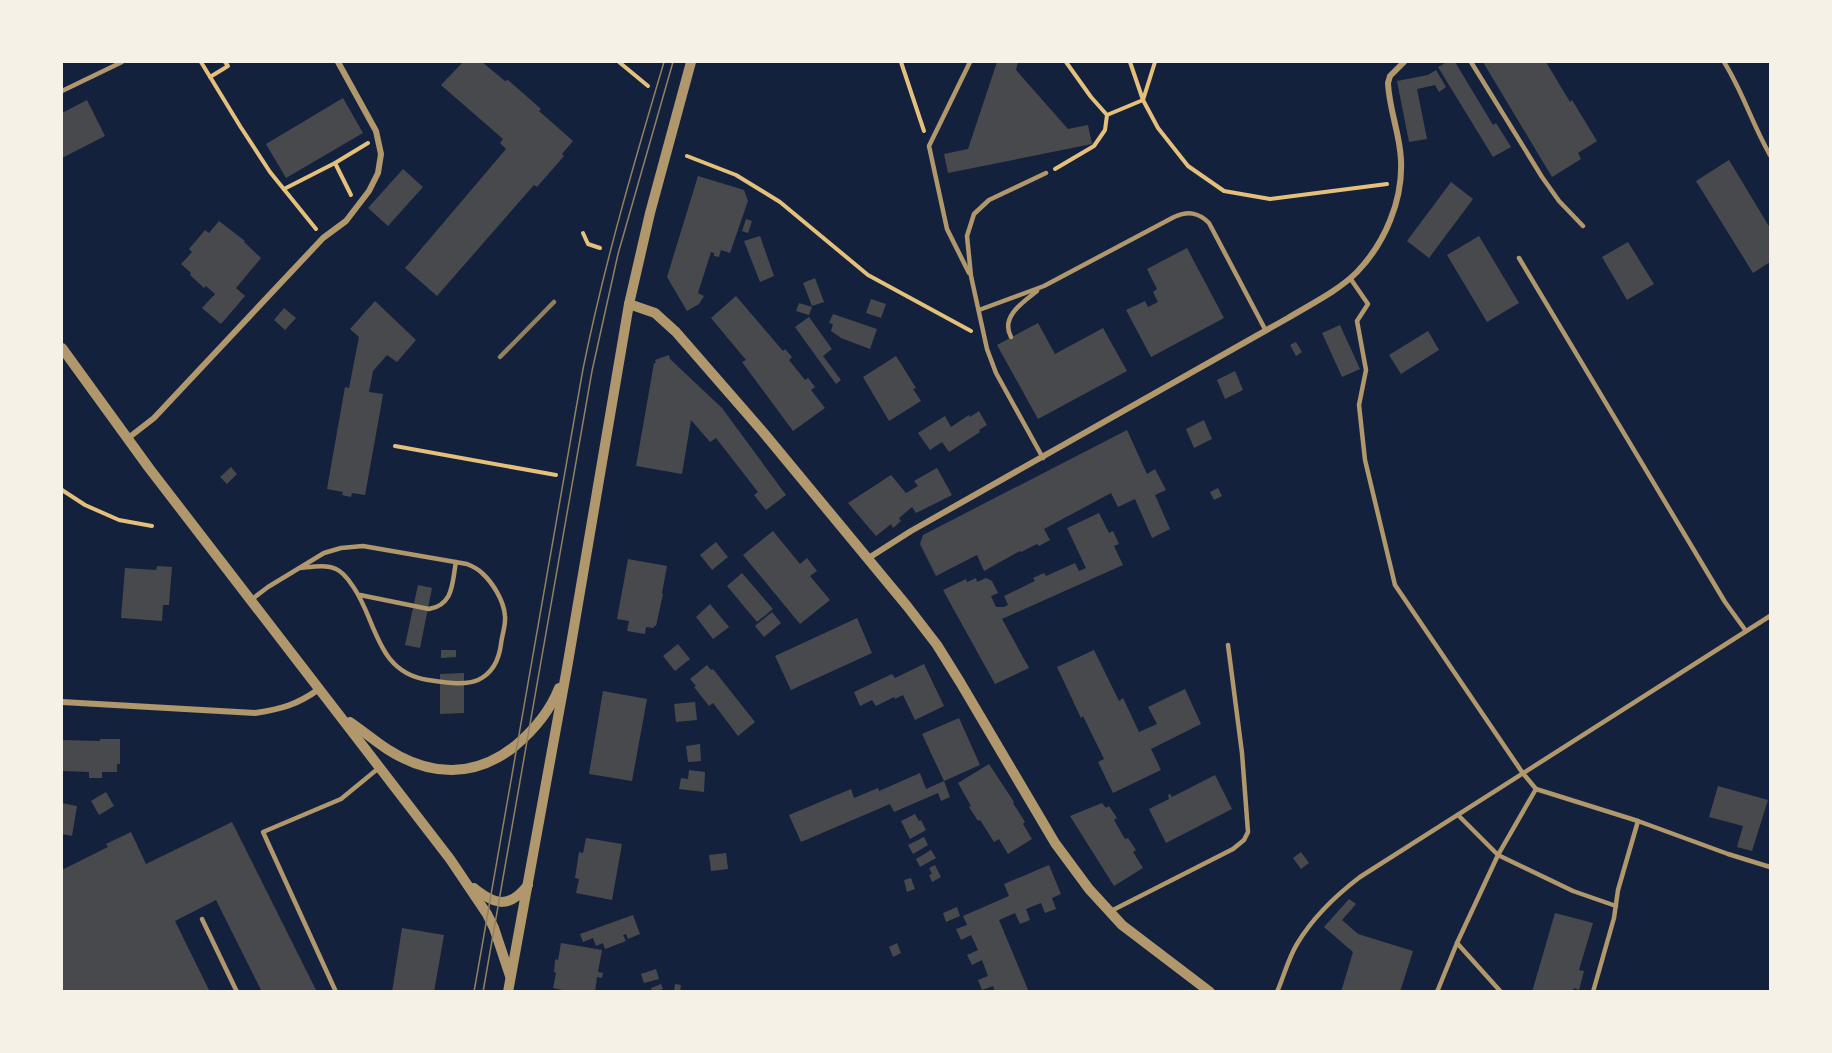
<svg xmlns="http://www.w3.org/2000/svg" width="1832" height="1053" viewBox="0 0 1832 1053" font-family="Montserrat,sans-serif">
<style>
.building{fill:#48494c}
.lines{fill:none;stroke-linecap:round;stroke-linejoin:round}
.path{stroke:#e5c07b;stroke-width:4}
.service{stroke:#b1986c;stroke-width:4.5}
.minor{stroke:#b1986c;stroke-width:6}
.tertiary{stroke:#b1986c;stroke-width:10}
.tram{stroke:#918062;stroke-width:1.5}
.rail{stroke:#918062;stroke-width:4.5}
</style>
<rect width="100%" height="100%" fill="#14213d"/>
<!-- building -->
<g class="building">
<polygon points="463,62 482,62 505,81 508,80 541,109 539,111 573,141 562,154 564,156 537,187 534,185 437,296 405,268 506,149 500,143 503,139 441,85"/>
<polygon points="997,62 1018,62 1016,70 1068,129 1088,125 1092,144 948,173 944,154 968,149"/>
<polygon points="1447,62 1455,62 1493,125 1496,123 1511,147 1493,157 1438,67"/>
<polygon points="1483,62 1546,62 1570,102 1572,100 1597,141 1578,153 1581,159 1552,177"/>
<polygon points="1436,70 1446,87 1439,92 1435,85 1417,89 1427,139 1409,142 1397,81 1428,75"/>
<polygon points="343,98 363,133 286,178 266,144"/>
<polygon points="87,100 105,136 62,158 62,113"/>
<polygon points="1729,160 1770,228 1770,262 1753,273 1696,181"/>
<polygon points="403,169 423,187 388,226 368,208"/>
<polygon points="698,176 744,190 748,201 730,253 721,250 719,257 714,256 714,253 711,252 698,293 704,296 699,304 687,311 667,277"/>
<polygon points="1451,182 1473,199 1429,258 1407,241"/>
<polygon points="746,219 752,221 748,233 742,231"/>
<polygon points="219,221 245,241 244,242 261,258 236,288 245,296 221,324 202,308 215,294 206,286 204,288 190,275 191,273 181,264 192,252 189,249 205,230 209,233"/>
<polygon points="760,236 774,276 760,282 744,241"/>
<polygon points="1479,236 1519,303 1487,322 1447,255"/>
<polygon points="1628,242 1654,284 1627,300 1602,257"/>
<polygon points="1187,248 1224,318 1151,357 1126,310 1145,301 1148,307 1158,302 1153,292 1157,289 1147,269"/>
<polygon points="815,278 824,302 812,306 803,283"/>
<polygon points="736,296 783,351 785,349 792,357 789,360 805,380 808,378 815,387 811,390 825,408 793,431 742,362 746,360 711,318"/>
<polygon points="871,299 886,304 881,318 866,313"/>
<polygon points="375,301 416,340 397,362 387,355 373,371 369,392 383,394 380,412 365,495 352,493 351,497 342,495 343,492 327,489 345,387 349,388 359,337 350,329"/>
<polygon points="799,303 812,307 809,315 796,311"/>
<polygon points="284,308 296,318 285,330 274,320"/>
<polygon points="833,314 877,329 870,349 841,338 831,331 833,324 829,323"/>
<polygon points="809,317 832,349 823,356 841,380 836,384 795,327"/>
<polygon points="1038,323 1055,354 1103,328 1127,371 1038,419 997,345"/>
<polygon points="1340,325 1360,369 1342,377 1322,333"/>
<polygon points="1428,331 1439,350 1401,374 1389,355"/>
<polygon points="1296,342 1302,352 1296,356 1290,345"/>
<polygon points="669,355 670,359 722,408 786,495 766,510 754,495 758,492 716,438 710,442 691,420 682,474 636,466 654,363 656,363 655,360"/>
<polygon points="896,356 916,388 913,389 921,401 889,421 863,377"/>
<polygon points="1235,371 1243,390 1225,399 1217,380"/>
<polygon points="979,411 987,425 979,430 980,432 949,452 942,442 930,450 918,433 945,416 951,427 969,415 970,417"/>
<polygon points="1204,420 1212,439 1194,448 1186,429"/>
<polygon points="1127,430 1147,474 1155,469 1166,490 1155,495 1170,529 1152,538 1135,499 1118,507 1111,493 1044,529 1050,540 1039,546 1037,544 1021,552 1020,551 984,571 977,555 936,576 920,544 923,535"/>
<polygon points="231,467 237,474 227,484 220,477"/>
<polygon points="937,468 952,495 916,513 912,507 899,518 901,521 893,528 891,524 876,536 848,503 891,475 906,493 918,486 914,481"/>
<polygon points="1218,488 1222,496 1214,500 1210,492"/>
<polygon points="1099,513 1109,533 1113,531 1119,544 1114,546 1123,565 1002,619 1029,668 995,684 943,590 966,579 967,582 976,578 977,582 986,578 992,581 998,593 991,596 996,607 1004,607 1008,605 1004,596 1035,581 1033,578 1044,573 1046,576 1075,563 1079,571 1086,568 1067,528"/>
<polygon points="773,531 800,564 807,558 817,571 810,576 830,600 800,624 743,555"/>
<polygon points="716,542 728,557 712,570 700,555"/>
<polygon points="628,559 667,566 662,593 663,594 656,626 654,626 654,628 646,627 645,634 627,631 629,621 617,619"/>
<polygon points="157,566 172,567 169,605 163,605 162,621 121,618 125,568 156,570"/>
<polygon points="742,573 773,609 757,622 727,586"/>
<polygon points="418,585 432,588 420,648 405,645"/>
<polygon points="710,604 729,627 713,639 696,617"/>
<polygon points="772,612 781,623 764,637 755,626"/>
<polygon points="857,618 872,653 791,690 775,656"/>
<polygon points="678,644 690,659 675,671 663,656"/>
<polygon points="441,650 456,650 456,657 441,658"/>
<polygon points="1094,650 1119,701 1123,698 1139,732 1157,724 1148,707 1185,689 1201,724 1151,749 1161,770 1113,793 1098,762 1104,759 1083,716 1081,718 1057,667"/>
<polygon points="924,664 944,706 915,720 903,695 895,699 894,697 876,706 872,700 860,706 854,692 892,674 895,678"/>
<polygon points="707,665 711,670 713,669 755,722 738,736 713,703 709,706 694,687 696,686 690,679"/>
<polygon points="464,673 464,713 440,714 440,674"/>
<polygon points="603,691 647,699 632,781 589,774"/>
<polygon points="695,702 697,720 676,722 674,704"/>
<polygon points="959,718 980,765 944,781 950,797 941,801 938,793 894,812 890,804 801,842 789,815 851,789 854,798 878,788 879,791 920,773 926,789 944,781 922,734"/>
<polygon points="100,739 120,739 120,764 117,764 117,772 102,772 102,778 89,778 89,772 62,771 62,740 100,741"/>
<polygon points="700,744 701,761 688,762 686,746"/>
<polygon points="989,764 1014,802 1013,803 1025,822 1023,824 1032,839 1008,854 999,839 994,842 980,820 978,821 969,807 971,806 958,783"/>
<polygon points="689,770 705,772 704,792 679,789 681,778 688,779"/>
<polygon points="1215,775 1232,809 1166,843 1149,809 1169,799 1168,795 1170,794 1172,797"/>
<polygon points="1718,786 1768,800 1752,851 1737,847 1743,826 1709,817"/>
<polygon points="106,792 114,806 99,815 91,801"/>
<polygon points="62,803 77,806 72,836 62,834"/>
<polygon points="1102,803 1106,808 1109,806 1117,818 1114,820 1125,839 1128,838 1136,850 1133,852 1143,868 1114,886 1070,816"/>
<polygon points="915,814 919,821 921,820 926,830 910,839 901,821"/>
<polygon points="232,822 317,992 262,992 216,900 175,921 210,992 62,992 62,870 108,847 106,844 131,832 146,864"/>
<polygon points="924,837 928,845 913,854 908,845"/>
<polygon points="586,838 622,844 612,900 576,893 579,879 575,878 579,852 583,853"/>
<polygon points="931,850 936,858 920,867 916,859"/>
<polygon points="1301,852 1309,863 1301,869 1293,858"/>
<polygon points="726,853 728,869 711,871 709,855"/>
<polygon points="935,865 941,877 932,882 929,875 932,874 929,868"/>
<polygon points="1049,865 1061,894 1052,898 1056,909 1045,913 1041,903 1026,909 1030,920 1020,924 1015,913 999,920 1029,992 995,992 993,986 982,990 978,980 988,976 982,960 972,965 967,955 978,950 971,935 961,940 956,929 967,925 963,916 1009,896 1004,884"/>
<polygon points="911,878 915,889 907,892 904,880"/>
<polygon points="1349,899 1356,904 1342,920 1358,934 1413,951 1400,992 1341,992 1353,952 1324,927"/>
<polygon points="957,907 960,916 946,922 943,913"/>
<polygon points="1555,913 1593,923 1579,970 1584,971 1579,990 1574,988 1573,992 1532,992"/>
<polygon points="633,915 640,934 628,939 626,934 623,935 626,941 605,949 603,943 596,946 593,938 583,942 580,934"/>
<polygon points="402,928 444,935 434,992 392,992"/>
<polygon points="561,943 602,950 598,972 603,973 602,978 597,977 595,992 572,992 553,988 556,973 554,972 555,961 556,959 558,960"/>
<polygon points="897,943 901,953 893,957 889,947"/>
<polygon points="656,969 659,979 644,983 641,974"/>
<polygon points="661,984 663,989 652,992 651,988"/>
<polygon points="675,984 681,985 680,992 674,992"/>
</g>
<g class="lines">
<!-- path -->
<g class="path">
<polyline points="201,62 240,126 270,172 316,229"/>
<polyline points="619,62 648,86"/>
<polyline points="901,62 924,131"/>
<polyline points="1130,62 1143,100 1158,128 1188,166 1224,191 1270,199 1387,184"/>
<polyline points="210,77 228,66 225,62"/>
<polyline points="1107,115 1143,100 1155,62"/>
<polyline points="687,156 736,175 780,202 868,275 971,331"/>
<polyline points="335,163 351,195"/>
<polyline points="1055,169 1094,146 1105,130 1107,115 1091,97 1066,62"/>
<polyline points="284,189 335,163 368,143"/>
<polyline points="583,233 588,244 600,248"/>
<polyline points="395,446 556,475"/>
<polyline points="62,490 85,505 119,520 152,526"/>
</g>
<!-- service -->
<g class="service">
<polyline points="1471,62 1542,177 1559,201 1583,226"/>
<path d="M1724 62C1743 92 1752 124 1770 155"/>
<polyline points="62,91 122,62"/>
<polyline points="1519,258 1725,602 1746,631"/>
<polyline points="969,273 947,229 929,146 970,62"/>
<polyline points="1350,278 1368,304 1357,321 1366,370 1359,405 1365,460 1395,585 1522,772 1536,789 1638,821 1728,854 1770,867"/>
<path d="M979 310 1044 286 1174 217C1188 211 1198 212 1209 223L1266 331"/>
<path d="M1011 337C1000 317 1023 302 1037 291"/>
<polyline points="1043,458 996,373 987,349 971,276 967,236 974,214 989,200 1046,173"/>
<path d="M360 595 429 609C454 605 452 582 456 562"/>
<path d="M251 600 268 587 324 553 341 548 363 546 467 564C472 566 478 569 482 573 493 583 504 601 505 616 506 625 502 635 501 644 499 660 493 673 478 680 464 686 443 682 428 680 375 672 377 619 352 585 348 579 343 572 336 569 326 564 311 567 300 568"/>
<polyline points="1458,815 1498,855 1573,891 1616,906"/>
<polyline points="1111,911 1233,849 1244,840 1248,832 1242,753 1228,645"/>
<polyline points="202,919 237,992"/>
<polyline points="1457,943 1501,992"/>
<polyline points="336,992 263,832 341,799 380,767"/>
<path d="M1277 992C1284 976 1288 959 1297 944 1313 917 1335 896 1360 877L1770 616"/>
<polyline points="1437,992 1457,943 1498,855 1536,789"/>
<polyline points="1593,992 1614,918 1618,890 1638,821"/>
</g>
<!-- minor -->
<g class="minor">
<polyline points="127,439 154,418 323,238 346,221 369,191 378,173 381,154 376,131 338,62"/>
<path d="M867 559 911 531 1288 318C1311 304 1338 291 1357 272 1385 243 1403 200 1401 160 1400 134 1389 109 1388 83L1390 76 1404 62"/>
<path d="M62 702 255 713C281 709 297 705 319 689"/>
</g>
<!-- tertiary -->
<g class="tertiary">
<polyline points="629,304 655,313 676,332 763,432 907,606 937,645 960,682 1055,843 1089,889 1122,925 1210,992"/>
<polyline points="62,348 149,468 450,859 487,914 494,928 510,976"/>
<path d="M350 722C363 731 375 741 387 749 430 777 475 778 515 746 534 730 550 711 559 688"/>
<path d="M474 888C496 906 510 908 528 885"/>
<polyline points="508,992 567,668 629,304 650,213 691,62"/>
</g>
<!-- tram -->
<g class="tram">
<path d="M474 992 583 369C604 265 634 163 664 62"/>
<polyline points="483,992 592,371 618,254 673,62"/>
</g>
<!-- rail -->
<polyline class="rail" points="500,357 554,302"/>
</g>
<!-- border -->
<rect width="1832" height="1053" fill="none" stroke="#f6f1e7" stroke-width="126"/>
</svg>
